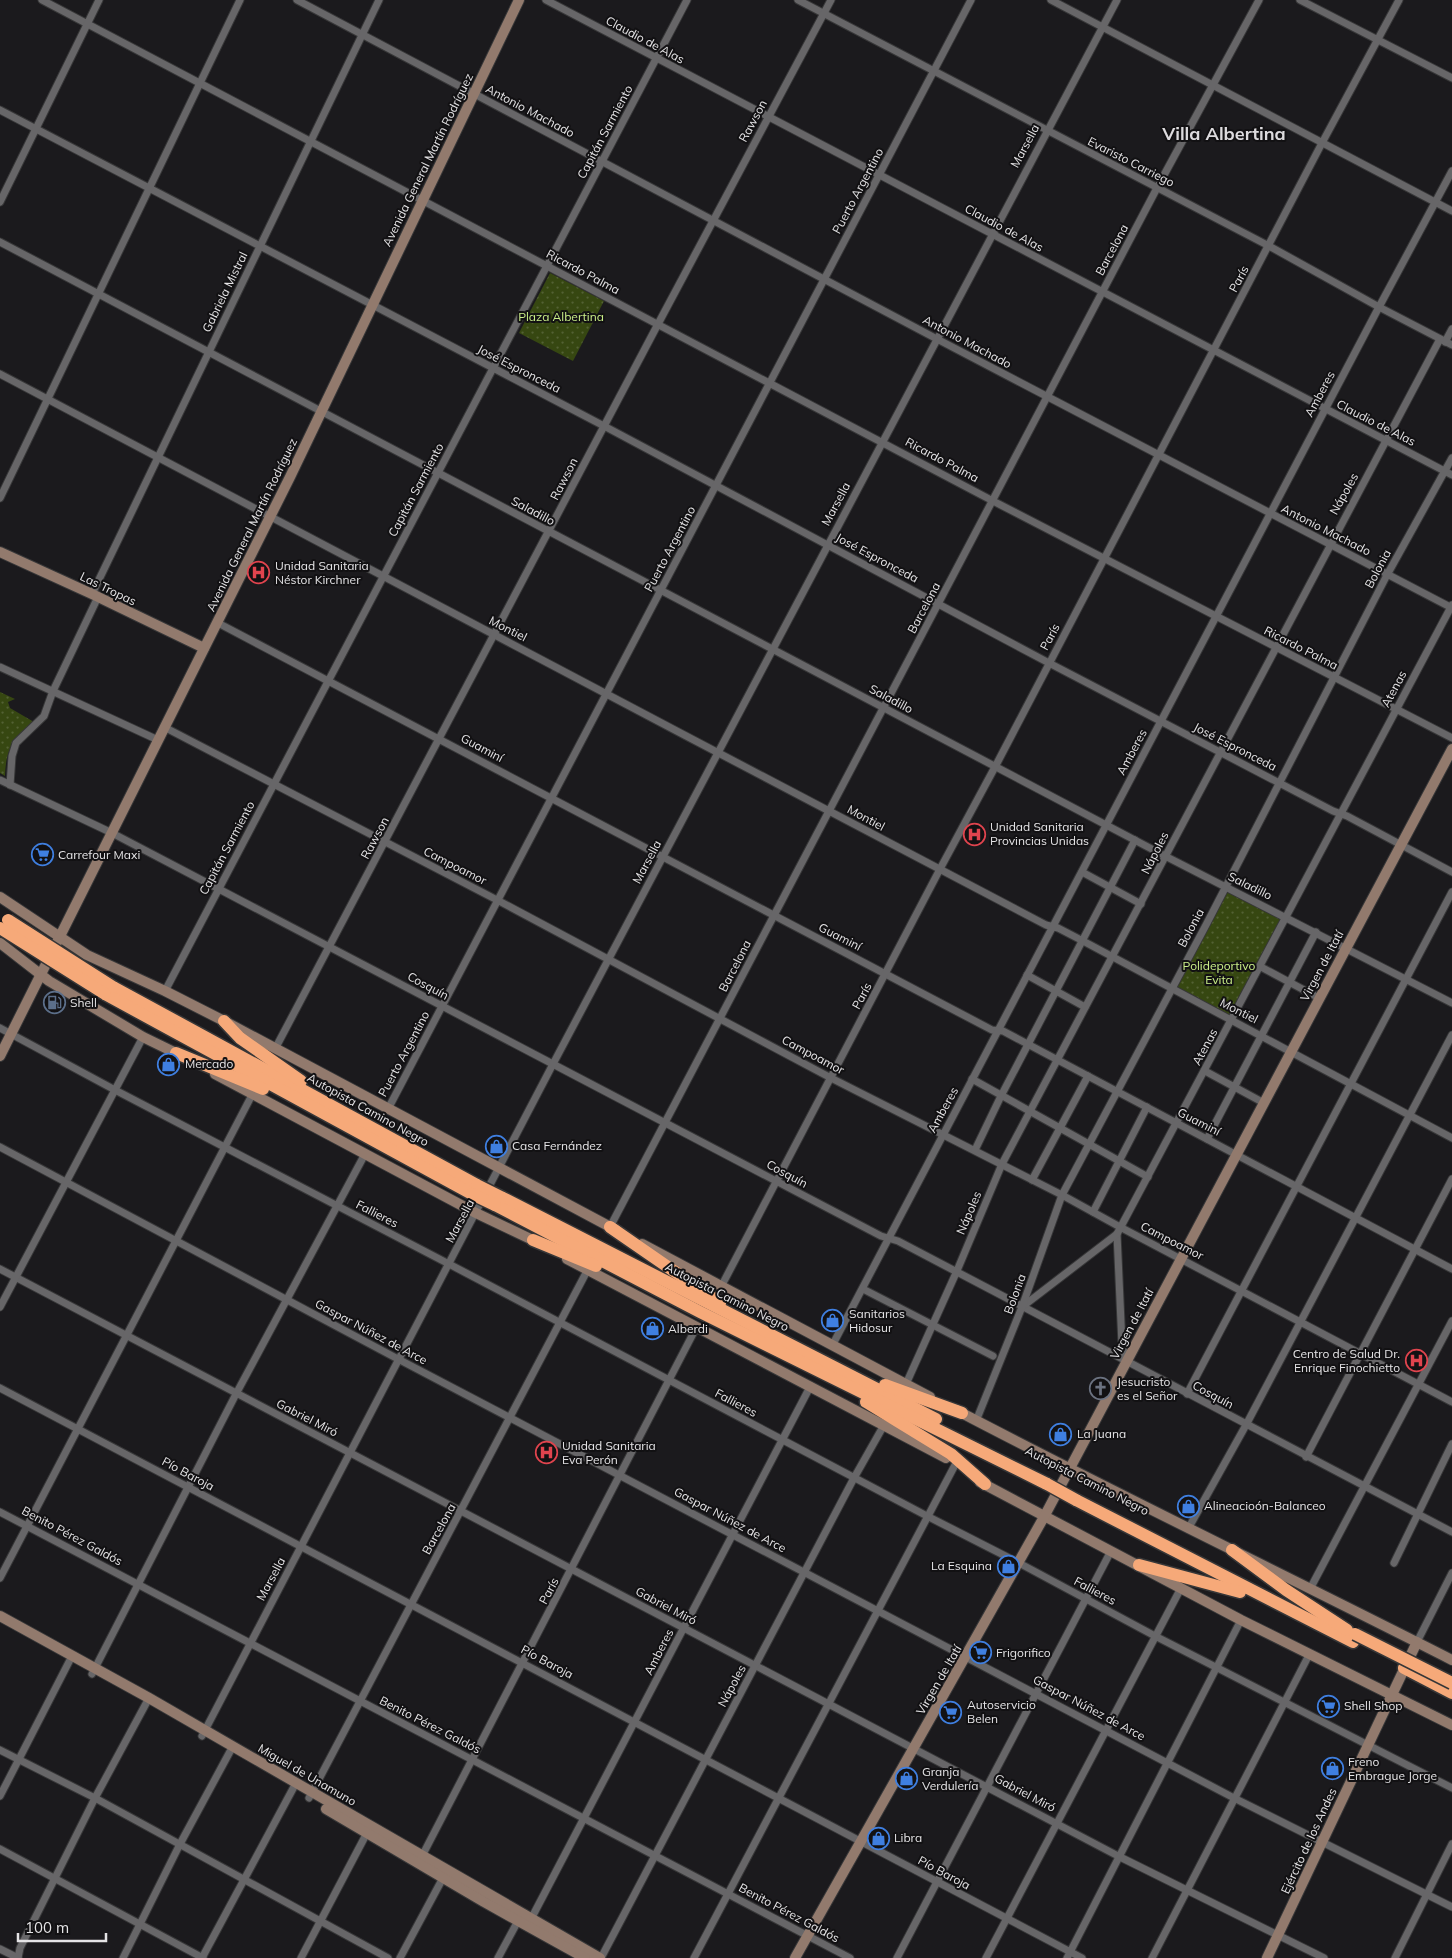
<svg xmlns="http://www.w3.org/2000/svg" width="1452" height="1958" viewBox="0 0 1452 1958" font-family="Mulish,sans-serif">
<style>
.park{fill:url(#park-dots)}
.lines{fill:none;stroke-linecap:round;stroke-linejoin:round}
.street-casing{stroke:#373738;stroke-width:9}
.secondary-casing{stroke:#373738;stroke-width:12}
.highway-casing{stroke:#373738;stroke-width:15}
.street{stroke:#676668;stroke-width:7}
.secondary{stroke:#927a6d;stroke-width:10}
.highway{stroke:#f6a979;stroke-width:12}
.highway-bridge-casing{stroke:#373738;stroke-width:15;stroke-linecap:butt}
.highway-bridge{stroke:#f6a979;stroke-width:12}
.labels{text-anchor:middle;stroke-width:4;stroke-linejoin:round;paint-order:stroke}
.street-label{font-size:12px;fill:#e5e4e6;stroke:#121113}
.park-label{font-size:12px;fill:#cbf089;stroke:#121113}
.poi-label{font-size:12px;fill:#e5e4e6;stroke:#121113;text-anchor:start}
.district-label{font-size:18px;font-weight:bold;fill:#dddbde;stroke:#121113}
</style>
<defs>
<pattern id="park-dots" width="8" height="8" patternUnits="userSpaceOnUse" patternTransform="scale(1.25)"><rect width="8" height="8" fill="#364711"/><path d="M2 2h.1M6 6h.1" fill="none" stroke="#536134" stroke-width="1.8" stroke-linecap="round"/></pattern>
</defs>
<rect width="100%" height="100%" fill="#1b1a1d"/>
<!-- park -->
<g class="park">
<polygon points="550,273 604,301 573,361 519,333"/>
<path d="M0 692 15 699 8 702 10 708 34 722C14 739 6 747 5 776L0 773Z"/>
<polygon points="1226,887 1287,917 1232,1020 1172,989"/>
</g>
<g class="lines">
<defs>
<g id="street">
<polyline points="42,0 993,501 1452,738"/>
<polyline points="297,0 937,339 1452,608"/>
<polyline points="546,0 1452,475"/>
<polyline points="798,0 1269,246 1379,307 1452,345"/>
<polyline points="1051,0 1452,211"/>
<polyline points="1300,0 1452,78"/>
<polyline points="0,110 604,426 1049,663 1333,811 1347,816 1452,872"/>
<polyline points="0,202 99,0"/>
<polyline points="0,242 1165,856 1452,1003"/>
<polyline points="1445,342 1452,329"/>
<path d="M0 374C348 558 697 742 1046 925L1058 928 1083 941 1452 1138"/>
<polyline points="0,498 240,0"/>
<polyline points="92,594 379,0"/>
<polyline points="218,623 992,1030 1003,1031 1452,1269"/>
<polyline points="0,667 158,740"/>
<polyline points="164,727 499,901 831,1078 1062,1195 1120,1227 1452,1402"/>
<polyline points="0,780 112,833 881,1236 898,1241 1452,1532"/>
<polyline points="10,785 12,756 16,743 44,716 53,691 98,597"/>
<polyline points="1082,872 1141,904"/>
<polyline points="1261,967 1319,998"/>
<polyline points="1027,975 1085,1007"/>
<polyline points="165,991 687,0"/>
<polyline points="0,1028 115,1090 449,1264 927,1516 1019,1563 1155,1636 1452,1788"/>
<polyline points="275,1049 658,324 831,0"/>
<polyline points="1205,1071 1264,1103"/>
<polyline points="972,1079 1148,1177"/>
<polyline points="388,1109 971,0"/>
<polyline points="1207,1139 1316,932"/>
<polyline points="0,1147 398,1359 1234,1798 1452,1907"/>
<polyline points="975,1150 1001,1096 1135,840"/>
<polyline points="1032,1180 1088,1076"/>
<polyline points="1093,1212 1147,1107"/>
<polyline points="610,1227 1157,188 1259,0"/>
<polyline points="1117,1234 1122,1345 1127,1362"/>
<polyline points="0,1269 1120,1857 1324,1958"/>
<polyline points="722,1285 940,869 995,767 1322,143 1399,0"/>
<polyline points="863,1289 993,1356"/>
<polyline points="0,1307 143,1037"/>
<polyline points="1022,1307 1117,1234 1452,605"/>
<polyline points="833,1344 1379,307 1452,171"/>
<polyline points="906,1384 956,1273 1002,1164 1440,339"/>
<polyline points="0,1388 1082,1958"/>
<polyline points="1187,1394 1452,892"/>
<polyline points="976,1421 1022,1307 1062,1195 1206,925 1387,575 1452,458"/>
<polyline points="1306,1457 1452,1179"/>
<polyline points="0,1512 850,1958"/>
<polyline points="1188,1529 1246,1425 1452,1035"/>
<polyline points="1394,1563 1452,1444"/>
<polyline points="0,1578 252,1095"/>
<polyline points="1310,1589 1452,1321"/>
<polyline points="1417,1642 1452,1573"/>
<polyline points="92,1674 236,1394 365,1154"/>
<polyline points="202,1736 553,1064 1117,0"/>
<polyline points="0,1750 95,1798 388,1958"/>
<polyline points="0,1796 72,1656"/>
<polyline points="309,1798 587,1271"/>
<polyline points="0,1849 203,1958"/>
<polyline points="421,1858 696,1328"/>
<polyline points="530,1921 810,1387"/>
<polyline points="0,1949 18,1958"/>
<polyline points="18,1958 20,1948 95,1798 149,1698"/>
<polyline points="123,1958 180,1844 233,1746"/>
<polyline points="202,1958 296,1783"/>
<polyline points="301,1958 369,1829"/>
<polyline points="400,1958 444,1876"/>
<polyline points="498,1958 519,1919"/>
<polyline points="601,1958 854,1478 884,1425"/>
<polyline points="694,1958 955,1465"/>
<polyline points="897,1958 1111,1551"/>
<polyline points="986,1958 1181,1588"/>
<polyline points="1067,1958 1241,1620"/>
<polyline points="1152,1958 1309,1655"/>
<polyline points="1395,1958 1452,1844"/>
</g>
<g id="secondary">
<polyline points="0,552 92,594 204,648"/>
<polyline points="0,897 87,955 165,991 224,1021 616,1230"/>
<polyline points="0,943 49,981 143,1037 182,1056"/>
<polyline points="0,1056 290,477 519,0"/>
<polyline points="215,1074 476,1213 539,1243"/>
<polyline points="642,1244 930,1397"/>
<polyline points="567,1259 946,1458"/>
<path d="M956 1410C1120 1496 1287 1576 1452 1660"/>
<polyline points="980,1482 1241,1620 1452,1725"/>
<polyline points="0,1616 149,1698 600,1958"/>
<polyline points="326,1809 484,1902 585,1958"/>
<polyline points="795,1958 1044,1517 1452,749"/>
<polyline points="1267,1958 1417,1642"/>
</g>
<g id="highway">
<polyline points="113,987 477,1185"/>
<polyline points="105,994 472,1194"/>
<polyline points="224,1021 240,1038 301,1081"/>
<polyline points="176,1053 263,1089"/>
<polyline points="501,1197 936,1419"/>
<polyline points="495,1205 700,1312 1047,1484"/>
<polyline points="610,1227 720,1303"/>
<polyline points="533,1240 596,1266"/>
<polyline points="885,1385 962,1413"/>
<polyline points="866,1402 951,1454 985,1484"/>
<polyline points="1076,1500 1353,1642"/>
<polyline points="1232,1550 1286,1590 1347,1630"/>
<polyline points="1139,1565 1240,1592"/>
<polyline points="1404,1668 1452,1693"/>
</g>
</defs>
<!-- street casing -->
<use href="#street" class="street-casing"/>
<!-- secondary casing -->
<use href="#secondary" class="secondary-casing"/>
<!-- highway casing -->
<use href="#highway" class="highway-casing"/>
<!-- street -->
<use href="#street" class="street"/>
<!-- secondary -->
<use href="#secondary" class="secondary"/>
<!-- highway -->
<use href="#highway" class="highway"/>
<defs>
<g id="highway-bridge">
<polyline points="8,920 113,987"/>
<polyline points="0,928 105,994"/>
<polyline points="477,1185 501,1197"/>
<polyline points="472,1194 495,1205"/>
<polyline points="1047,1484 1076,1500"/>
<polyline points="1355,1634 1452,1683"/>
</g>
</defs>
<!-- highway-bridge casing -->
<use href="#highway-bridge" class="highway-bridge-casing"/>
<!-- highway-bridge -->
<use href="#highway-bridge" class="highway-bridge"/>
</g>
<!-- icons -->
<defs>
<symbol id="hospital-ring" viewBox="-11 -11 22 22"><circle r="9.5" fill="#121113" stroke="#e0444e" stroke-width="1.5"/><path d="M-5-5h3v3.5h4V-5h3V5h-3V1.5h-4V5h-3Z" fill="#e0444e"/></symbol>
<symbol id="supermarket-ring" viewBox="-11 -11 22 22"><circle r="9.5" fill="#121113" stroke="#3f7fe0" stroke-width="1.5"/><path d="M-6-5.5h2.5l.6 2H6L4.5 2H-2.5L-4.4-4H-6ZM-1.5 3.2a1.3 1.3 0 1 0 .1 0ZM3 3.2a1.3 1.3 0 1 0 .1 0Z" fill="#3f7fe0"/></symbol>
<symbol id="fuel-ring" viewBox="-11 -11 22 22"><circle r="9.5" fill="#121113" stroke="#5c6f8a" stroke-width="1.5"/><path d="M-5.5-6h7V0h2V4h1.3V-2.5L3-4.5l.8-.8L6-3V5H2.5V1h-1V6h-7ZM-4.2-4.7v3.2H.2V-4.7Z" fill="#5c6f8a"/></symbol>
<symbol id="shop-ring" viewBox="-11 -11 22 22"><circle r="9.5" fill="#121113" stroke="#3f7fe0" stroke-width="1.5"/><path d="M-5-2.5h2.3a2.7 3.5 0 0 1 5.4 0H5L5.5 6h-11ZM-1.5-2.5h3a1.5 2.3 0 0 0-3 0Z" fill="#3f7fe0"/></symbol>
<symbol id="church-ring" viewBox="-11 -11 22 22"><circle r="9.5" fill="#121113" stroke="#6b7280" stroke-width="1.5"/><path d="M-1.2-6h2.4v3.5h3.3v2.4h-3.3V6h-2.4V-.1h-3.3v-2.4h3.3Z" fill="#6b7280"/></symbol>
</defs>
<g fill-rule="evenodd">
<use href="#hospital-ring" x="246" y="560" width="25" height="25"/>
<use href="#hospital-ring" x="962" y="822" width="25" height="25"/>
<use href="#supermarket-ring" x="30" y="842" width="25" height="25"/>
<use href="#fuel-ring" x="42" y="990" width="25" height="25"/>
<use href="#shop-ring" x="156" y="1052" width="25" height="25"/>
<use href="#shop-ring" x="484" y="1134" width="25" height="25"/>
<use href="#shop-ring" x="820" y="1308" width="25" height="25"/>
<use href="#shop-ring" x="640" y="1316" width="25" height="25"/>
<use href="#hospital-ring" x="1404" y="1348" width="25" height="25"/>
<use href="#church-ring" x="1088" y="1376" width="25" height="25"/>
<use href="#shop-ring" x="1048" y="1422" width="25" height="25"/>
<use href="#hospital-ring" x="534" y="1440" width="25" height="25"/>
<use href="#shop-ring" x="1176" y="1494" width="25" height="25"/>
<use href="#shop-ring" x="996" y="1554" width="25" height="25"/>
<use href="#supermarket-ring" x="968" y="1640" width="25" height="25"/>
<use href="#supermarket-ring" x="1316" y="1694" width="25" height="25"/>
<use href="#supermarket-ring" x="938" y="1700" width="25" height="25"/>
<use href="#shop-ring" x="1320" y="1756" width="25" height="25"/>
<use href="#shop-ring" x="894" y="1766" width="25" height="25"/>
<use href="#shop-ring" x="866" y="1826" width="25" height="25"/>
</g>
<g class="labels">
<!-- street labels -->
<g class="street-label">
<text transform="translate(645 40) rotate(28)" y="4">Claudio de Alas</text>
<text transform="translate(530 111) rotate(28)" y="4">Antonio Machado</text>
<text transform="translate(753 121) rotate(-62)" y="4">Rawson</text>
<text transform="translate(605 132) rotate(-62)" y="4">Capitán Sarmiento</text>
<text transform="translate(1025 146) rotate(-62)" y="4">Marsella</text>
<text transform="translate(428 160) rotate(-64)" y="4">Avenida General Martín Rodríguez</text>
<text transform="translate(1131 162) rotate(27)" y="4">Evaristo Carriego</text>
<text transform="translate(858 191) rotate(-62)" y="4">Puerto Argentino</text>
<text transform="translate(1004 228) rotate(28)" y="4">Claudio de Alas</text>
<text transform="translate(1112 250) rotate(-62)" y="4">Barcelona</text>
<text transform="translate(583 272) rotate(28)" y="4">Ricardo Palma</text>
<text transform="translate(1239 279) rotate(-62)" y="4">París</text>
<text transform="translate(225 292) rotate(-64)" y="4">Gabriela Mistral</text>
<text transform="translate(967 342) rotate(28)" y="4">Antonio Machado</text>
<text transform="translate(519 369) rotate(27)" y="4">José Espronceda</text>
<text transform="translate(1320 394) rotate(-62)" y="4">Amberes</text>
<text transform="translate(1376 423) rotate(27)" y="4">Claudio de Alas</text>
<text transform="translate(942 460) rotate(28)" y="4">Ricardo Palma</text>
<text transform="translate(564 479) rotate(-63)" y="4">Rawson</text>
<text transform="translate(416 490) rotate(-62)" y="4">Capitán Sarmiento</text>
<text transform="translate(1344 494) rotate(-61)" y="4">Nápoles</text>
<text transform="translate(836 504) rotate(-62)" y="4">Marsella</text>
<text transform="translate(533 511) rotate(28)" y="4">Saladillo</text>
<text transform="translate(252 525) rotate(-64)" y="4">Avenida General Martín Rodríguez</text>
<text transform="translate(1326 530) rotate(27)" y="4">Antonio Machado</text>
<text transform="translate(670 549) rotate(-62)" y="4">Puerto Argentino</text>
<text transform="translate(877 558) rotate(28)" y="4">José Espronceda</text>
<text transform="translate(1378 569) rotate(-62)" y="4">Bolonia</text>
<text transform="translate(108 589) rotate(26)" y="4">Las Tropas</text>
<text transform="translate(924 608) rotate(-62)" y="4">Barcelona</text>
<text transform="translate(508 629) rotate(27)" y="4">Montiel</text>
<text transform="translate(1050 637) rotate(-62)" y="4">París</text>
<text transform="translate(1301 648) rotate(27)" y="4">Ricardo Palma</text>
<text transform="translate(1394 689) rotate(-62)" y="4">Atenas</text>
<text transform="translate(891 699) rotate(28)" y="4">Saladillo</text>
<text transform="translate(1235 747) rotate(27)" y="4">José Espronceda</text>
<text transform="translate(482 748) rotate(28)" y="4">Guaminí</text>
<text transform="translate(1132 752) rotate(-62)" y="4">Amberes</text>
<text transform="translate(866 818) rotate(28)" y="4">Montiel</text>
<text transform="translate(375 838) rotate(-62)" y="4">Rawson</text>
<text transform="translate(227 848) rotate(-62)" y="4">Capitán Sarmiento</text>
<text transform="translate(1155 853) rotate(-63)" y="4">Nápoles</text>
<text transform="translate(647 862) rotate(-62)" y="4">Marsella</text>
<text transform="translate(455 866) rotate(27)" y="4">Campoamor</text>
<text transform="translate(1250 886) rotate(26)" y="4">Saladillo</text>
<text transform="translate(1191 928) rotate(-62)" y="4">Bolonia</text>
<text transform="translate(840 937) rotate(27)" y="4">Guaminí</text>
<text transform="translate(735 966) rotate(-63)" y="4">Barcelona</text>
<text transform="translate(1322 966) rotate(-62)" y="4">Virgen de Itatí</text>
<text transform="translate(428 986) rotate(28)" y="4">Cosquín</text>
<text transform="translate(862 996) rotate(-62)" y="4">París</text>
<text transform="translate(1239 1011) rotate(27)" y="4">Montiel</text>
<text transform="translate(1205 1047) rotate(-62)" y="4">Atenas</text>
<text transform="translate(404 1054) rotate(-62)" y="4">Puerto Argentino</text>
<text transform="translate(813 1055) rotate(28)" y="4">Campoamor</text>
<text transform="translate(368 1110) rotate(29)" y="4">Autopista Camino Negro</text>
<text transform="translate(943 1110) rotate(-61)" y="4">Amberes</text>
<text transform="translate(1199 1122) rotate(27)" y="4">Guaminí</text>
<text transform="translate(787 1174) rotate(28)" y="4">Cosquín</text>
<text transform="translate(969 1213) rotate(-67)" y="4">Nápoles</text>
<text transform="translate(377 1214) rotate(27)" y="4">Fallieres</text>
<text transform="translate(460 1221) rotate(-62)" y="4">Marsella</text>
<text transform="translate(1172 1241) rotate(27)" y="4">Campoamor</text>
<text transform="translate(1015 1294) rotate(-70)" y="4">Bolonia</text>
<text transform="translate(727 1297) rotate(27)" y="4">Autopista Camino Negro</text>
<text transform="translate(1132 1324) rotate(-62)" y="4">Virgen de Itatí</text>
<text transform="translate(371 1332) rotate(28)" y="4">Gaspar Núñez de Arce</text>
<text transform="translate(1213 1395) rotate(28)" y="4">Cosquín</text>
<text transform="translate(736 1403) rotate(28)" y="4">Fallieres</text>
<text transform="translate(307 1418) rotate(27)" y="4">Gabriel Miró</text>
<text transform="translate(188 1474) rotate(28)" y="4">Pío Baroja</text>
<text transform="translate(1087 1481) rotate(27)" y="4">Autopista Camino Negro</text>
<text transform="translate(730 1520) rotate(28)" y="4">Gaspar Núñez de Arce</text>
<text transform="translate(439 1529) rotate(-61)" y="4">Barcelona</text>
<text transform="translate(72 1536) rotate(28)" y="4">Benito Pérez Galdós</text>
<text transform="translate(271 1579) rotate(-62)" y="4">Marsella</text>
<text transform="translate(549 1591) rotate(-62)" y="4">París</text>
<text transform="translate(1095 1591) rotate(28)" y="4">Fallieres</text>
<text transform="translate(666 1606) rotate(28)" y="4">Gabriel Miró</text>
<text transform="translate(659 1652) rotate(-63)" y="4">Amberes</text>
<text transform="translate(547 1662) rotate(28)" y="4">Pío Baroja</text>
<text transform="translate(939 1680) rotate(-60)" y="4">Virgen de Itatí</text>
<text transform="translate(732 1686) rotate(-62)" y="4">Nápoles</text>
<text transform="translate(1089 1708) rotate(28)" y="4">Gaspar Núñez de Arce</text>
<text transform="translate(430 1725) rotate(27)" y="4">Benito Pérez Galdós</text>
<text transform="translate(307 1775) rotate(30)" y="4">Miguel de Unamuno</text>
<text transform="translate(1025 1793) rotate(28)" y="4">Gabriel Miró</text>
<text transform="translate(1309 1841) rotate(-65)" y="4">Ejército de los Andes</text>
<text transform="translate(944 1873) rotate(28)" y="4">Pío Baroja</text>
<text transform="translate(789 1913) rotate(28)" y="4">Benito Pérez Galdós</text>
</g>
<!-- park labels -->
<g class="park-label">
<text x="561" y="321">Plaza Albertina</text>
<text x="1219" y="970">Polideportivo<tspan x="1219" dy="14">Evita</tspan></text>
</g>
<!-- poi labels -->
<g class="poi-label">
<text x="275" y="570">Unidad Sanitaria<tspan x="275" dy="14">Néstor Kirchner</tspan></text>
<text x="990" y="831">Unidad Sanitaria<tspan x="990" dy="14">Provincias Unidas</tspan></text>
<text x="58" y="859">Carrefour Maxi</text>
<text x="70" y="1007">Shell</text>
<text x="185" y="1068">Mercado</text>
<text x="512" y="1150">Casa Fernández</text>
<text x="849" y="1318">Sanitarios<tspan x="849" dy="14">Hidosur</tspan></text>
<text x="668" y="1333">Alberdi</text>
<text x="1400" y="1358" text-anchor="end">Centro de Salud Dr.<tspan x="1400" dy="14">Enrique Finochietto</tspan></text>
<text x="1117" y="1386">Jesucristo<tspan x="1117" dy="14">es el Señor</tspan></text>
<text x="1077" y="1438">La Juana</text>
<text x="562" y="1450">Unidad Sanitaria<tspan x="562" dy="14">Eva Perón</tspan></text>
<text x="1204" y="1510">Alineacioón-Balanceo</text>
<text x="992" y="1570" text-anchor="end">La Esquina</text>
<text x="996" y="1657">Frigorifico</text>
<text x="967" y="1709">Autoservicio<tspan x="967" dy="14">Belen</tspan></text>
<text x="1344" y="1710">Shell Shop</text>
<text x="1348" y="1766">Freno<tspan x="1348" dy="14">Embrague Jorge</tspan></text>
<text x="922" y="1776">Granja<tspan x="922" dy="14">Verdulería</tspan></text>
<text x="894" y="1842">Libra</text>
</g>
<!-- district labels -->
<g class="district-label">
<text x="1224" y="140">Villa Albertina</text>
</g>
</g>
<!-- scale -->
<path d="M18 1933v8h88v-8" fill="none" stroke="#e5e4e6" stroke-width="2.5"/>
<text x="25" y="1933" font-size="15" fill="#e5e4e6" stroke="#121113" stroke-width="4" paint-order="stroke">100 m</text>
</svg>
